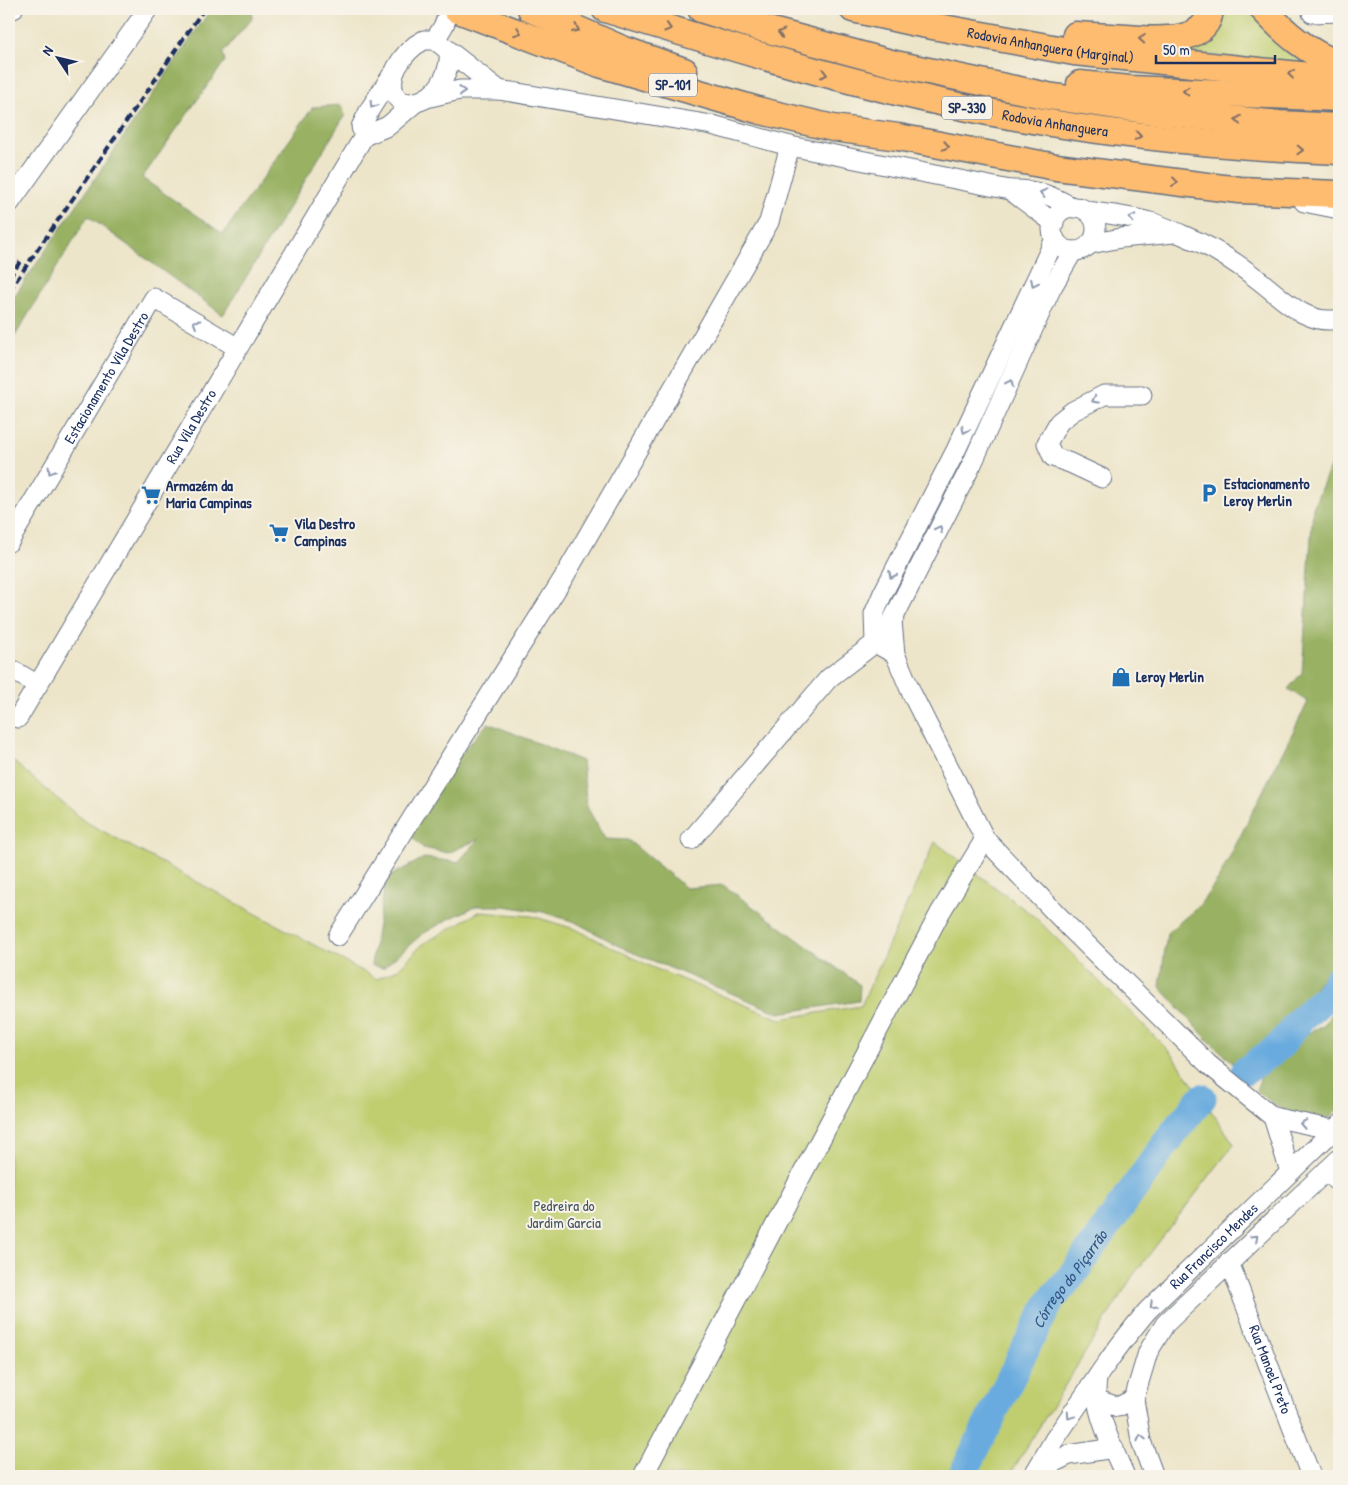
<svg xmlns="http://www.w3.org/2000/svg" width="1348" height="1485" viewBox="0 0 1348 1485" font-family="'Patrick Hand',sans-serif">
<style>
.green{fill:#c0ce70;stroke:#6e7e67}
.forest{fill:#98b162;stroke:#5a7060}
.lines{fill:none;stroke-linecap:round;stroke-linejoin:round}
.river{stroke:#69abde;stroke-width:29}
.minor-casing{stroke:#646f83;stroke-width:21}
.highway-casing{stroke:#646f83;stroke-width:29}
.minor{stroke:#fff;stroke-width:19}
.highway{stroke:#fdbc6f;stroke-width:26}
.rail{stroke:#1b2f5e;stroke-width:4;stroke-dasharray:8 4;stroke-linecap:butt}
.oneway{stroke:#816e66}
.oneway2{stroke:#8d97ae}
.labels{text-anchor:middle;stroke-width:4;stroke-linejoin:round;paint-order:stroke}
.shield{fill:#f7f3e8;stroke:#5d6a87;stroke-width:1}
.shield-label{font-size:14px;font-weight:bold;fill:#1b2f5e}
.street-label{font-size:15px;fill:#1b2f5e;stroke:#f7f3e8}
.poi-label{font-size:15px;font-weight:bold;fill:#1b2f5e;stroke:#f7f3e8;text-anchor:start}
.park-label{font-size:15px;fill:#445762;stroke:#f7f3e8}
.water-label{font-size:16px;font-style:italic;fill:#325484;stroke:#f7f3e8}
</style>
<rect width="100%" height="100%" fill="#f7f3e8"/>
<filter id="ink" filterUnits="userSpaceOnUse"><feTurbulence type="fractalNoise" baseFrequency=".02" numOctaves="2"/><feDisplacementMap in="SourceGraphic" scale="10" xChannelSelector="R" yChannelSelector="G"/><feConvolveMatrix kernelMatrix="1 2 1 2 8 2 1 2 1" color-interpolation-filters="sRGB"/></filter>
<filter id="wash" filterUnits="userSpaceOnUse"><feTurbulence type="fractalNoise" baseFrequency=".0096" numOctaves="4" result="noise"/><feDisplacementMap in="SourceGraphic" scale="20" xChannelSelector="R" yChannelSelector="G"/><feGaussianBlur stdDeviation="1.12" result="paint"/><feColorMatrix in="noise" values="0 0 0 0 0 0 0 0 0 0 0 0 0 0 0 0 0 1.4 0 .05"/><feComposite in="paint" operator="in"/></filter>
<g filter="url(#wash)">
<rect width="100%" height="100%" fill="#ede5c9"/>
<!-- green -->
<g class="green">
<polygon points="1220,9 1255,9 1317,66 1169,51"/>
<polygon points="9,758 84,821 377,979 398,969 423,944 479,912 532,916 575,929 656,969 780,1019 861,1006 935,842 1036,918 1172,1054 1234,1144 1132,1277 1009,1476 9,1476"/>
</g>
<!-- forest -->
<g class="forest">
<polygon points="211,9 253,9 252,18 223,53 225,61 142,178 223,234 313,107 341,105 345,115 223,315 88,216 9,346 9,304"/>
<polygon points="1339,445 1339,958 1317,984 1279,1036 1238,1067 1208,1040 1160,987 1167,933 1199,906 1218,880 1308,702 1288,689 1302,673 1313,508"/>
<polygon points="488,723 582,761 587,807 605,839 628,840 686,888 723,885 860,985 859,1001 779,1013 627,950 575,922 543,912 504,906 476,906 445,921 421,935 383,968 371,965 386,878 424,858 458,862 479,839 448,853 423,848 408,833 457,758"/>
<polygon points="1339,1005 1339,1108 1329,1118 1301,1118 1284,1111 1256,1091 1261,1076 1300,1037 1323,1026"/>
</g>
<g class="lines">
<!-- river -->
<g class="river">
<polyline points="1245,1071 1280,1046 1300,1020 1327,996 1339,978"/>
<path id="s1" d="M962 1476 1029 1341 1051 1300 1073 1274 1174 1132 1202 1098"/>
</g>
</g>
</g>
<g filter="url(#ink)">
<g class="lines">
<defs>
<g id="minor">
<polyline points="9,10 13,9"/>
<polyline points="1312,13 1339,12"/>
<path d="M424 40H435L449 51C451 72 438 97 416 102 392 108 388 83 397 67 403 56 412 46 424 40Z"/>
<polyline points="435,40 444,25 450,9"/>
<polyline points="449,51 499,90"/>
<path d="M426 98 460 90H499L712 125 790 146 1010 190C1036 189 1051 195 1074 208"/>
<polyline points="364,136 361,127 370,109 392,75"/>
<polyline points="1010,190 1054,223"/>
<polyline points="1304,202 1339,209"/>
<polyline points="9,204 148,9"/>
<circle cx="1074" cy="229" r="22"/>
<path d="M1086 211C1107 214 1129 216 1150 222 1165 226 1184 236 1199 242 1220 252 1242 267 1260 281 1283 299 1307 326 1339 319"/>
<polyline points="1090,244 1121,238 1174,233"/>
<polyline points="1073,251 1051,289 972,464 892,621 895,654 912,694 985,839 1070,928 1208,1064 1273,1117 1334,1130"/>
<polyline points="1102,478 1070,463 1053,457 1047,443 1059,422 1073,411 1104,395 1142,395"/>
<path id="s2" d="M9 542 154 298 238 348"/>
<polyline points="895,654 875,643 874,614 883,593 956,450 1055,239"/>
<polyline points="9,668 38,685"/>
<path id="s3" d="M18 718 364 136 388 126 416 102"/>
<polyline points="691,840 829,678 875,643 885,639"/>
<polyline points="338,936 564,577 769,222 790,146"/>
<polyline points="1273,1117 1290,1172"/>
<polyline points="1327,1170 1339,1183"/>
<path id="s4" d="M1229 1262 1311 1476"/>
<polyline points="1098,1400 1118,1407 1134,1399"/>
<polyline points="1036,1471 1069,1455 1114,1448"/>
<polyline points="643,1476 940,913 985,839"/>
<polyline points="1033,1476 1054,1440 1098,1376"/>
<path id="s5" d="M1125 1476C1115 1452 1089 1402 1098 1376 1100 1372 1104 1367 1107 1363 1119 1345 1133 1328 1147 1311L1339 1125"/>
<polyline points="1154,1476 1141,1441 1134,1399 1148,1352 1165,1324 1339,1159"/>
</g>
<g id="highway">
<polyline points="456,9 600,64 761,111 833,128 898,137 1056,167 1239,190 1339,194"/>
<polyline points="531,9 622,49 684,71"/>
<path id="s6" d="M605 9C720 44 836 80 954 105 1080 132 1210 146 1339 151"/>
<polyline points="701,9 761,28 895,64 1048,96 1158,112 1279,124 1339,127"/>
<path id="s7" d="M853 9 916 23 1074 52 1339 79"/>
<path d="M1263 9C1285 33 1308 53 1339 64"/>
<path d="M1076 35C1093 36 1110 37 1127 38 1152 40 1208 46 1210 9"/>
<polyline points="1080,84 1130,89 1339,98"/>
</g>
</defs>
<!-- minor casing -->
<use href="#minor" class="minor-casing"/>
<!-- highway casing -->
<use href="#highway" class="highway-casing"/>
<!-- minor -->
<use href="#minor" class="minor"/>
<!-- highway -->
<use href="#highway" class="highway"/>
<!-- rail -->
<g class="rail">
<polyline points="9,278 22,259"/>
<polyline points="9,291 204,9"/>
</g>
</g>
<!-- one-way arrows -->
<defs><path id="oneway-chevron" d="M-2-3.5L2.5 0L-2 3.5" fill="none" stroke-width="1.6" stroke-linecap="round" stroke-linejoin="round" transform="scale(1.25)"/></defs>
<g class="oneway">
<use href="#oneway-chevron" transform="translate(668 28) rotate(17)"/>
<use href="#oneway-chevron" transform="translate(576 29) rotate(24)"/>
<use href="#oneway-chevron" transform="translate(518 32) rotate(21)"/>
<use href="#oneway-chevron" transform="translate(781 33) rotate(-165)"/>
<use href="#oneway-chevron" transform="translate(1142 39) rotate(-176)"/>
<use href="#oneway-chevron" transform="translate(824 74) rotate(15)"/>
<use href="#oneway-chevron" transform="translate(1291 74) rotate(-174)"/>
<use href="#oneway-chevron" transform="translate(1186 91) rotate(-177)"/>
<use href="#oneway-chevron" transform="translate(1238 120) rotate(-174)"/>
<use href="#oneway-chevron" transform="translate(1138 136) rotate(9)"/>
<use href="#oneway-chevron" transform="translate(946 146) rotate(11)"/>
<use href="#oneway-chevron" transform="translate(1300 150) rotate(2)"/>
<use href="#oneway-chevron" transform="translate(1175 182) rotate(7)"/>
</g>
<g class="oneway2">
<use href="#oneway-chevron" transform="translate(462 91) rotate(-5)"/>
<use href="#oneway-chevron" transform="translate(373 105) rotate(122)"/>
<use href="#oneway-chevron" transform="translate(1043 193) rotate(-166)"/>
<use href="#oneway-chevron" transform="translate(1132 218) rotate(-167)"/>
<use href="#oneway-chevron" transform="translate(1034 283) rotate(116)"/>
<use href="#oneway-chevron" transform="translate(196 323) rotate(-149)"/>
<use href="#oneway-chevron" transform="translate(1010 383) rotate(-65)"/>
<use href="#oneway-chevron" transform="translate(1095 400) rotate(153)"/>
<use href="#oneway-chevron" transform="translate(965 430) rotate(115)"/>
<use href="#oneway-chevron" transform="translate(51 471) rotate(121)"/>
<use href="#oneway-chevron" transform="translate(939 529) rotate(-63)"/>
<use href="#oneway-chevron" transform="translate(892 575) rotate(117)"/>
<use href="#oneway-chevron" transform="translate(1303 1124) rotate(-169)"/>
<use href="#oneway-chevron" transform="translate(1255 1238) rotate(-43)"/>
<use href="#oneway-chevron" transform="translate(1153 1305) rotate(136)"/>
<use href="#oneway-chevron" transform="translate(1070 1416) rotate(124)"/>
<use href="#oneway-chevron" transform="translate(1141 1438) rotate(-103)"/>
</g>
</g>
<!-- icons -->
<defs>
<symbol id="parking-bare" viewBox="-9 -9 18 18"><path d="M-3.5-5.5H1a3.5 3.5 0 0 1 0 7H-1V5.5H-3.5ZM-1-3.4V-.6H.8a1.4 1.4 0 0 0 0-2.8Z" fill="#1f6fb2" stroke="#f7f3e8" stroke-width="2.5" paint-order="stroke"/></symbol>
<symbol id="supermarket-bare" viewBox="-9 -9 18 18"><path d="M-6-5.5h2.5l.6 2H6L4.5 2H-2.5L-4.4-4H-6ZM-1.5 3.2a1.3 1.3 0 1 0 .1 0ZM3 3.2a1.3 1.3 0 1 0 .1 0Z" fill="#1f6fb2" stroke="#f7f3e8" stroke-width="2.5" paint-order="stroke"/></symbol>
<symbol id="shop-bare" viewBox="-9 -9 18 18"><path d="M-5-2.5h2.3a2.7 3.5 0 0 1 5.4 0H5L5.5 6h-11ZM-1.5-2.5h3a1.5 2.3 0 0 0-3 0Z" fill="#1f6fb2" stroke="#f7f3e8" stroke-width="2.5" paint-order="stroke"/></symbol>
</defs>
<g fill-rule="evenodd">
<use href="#parking-bare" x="1195" y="479" width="28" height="28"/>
<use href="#supermarket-bare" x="137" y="481" width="28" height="28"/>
<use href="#supermarket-bare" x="265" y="519" width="28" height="28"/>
<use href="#shop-bare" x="1107" y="663" width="28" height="28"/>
</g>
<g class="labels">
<!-- shield labels -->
<g class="shield">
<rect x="649" y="73.5" width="48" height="23" rx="4"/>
<rect x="942" y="96.5" width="50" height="23" rx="4"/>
</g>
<g class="shield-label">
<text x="673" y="90">SP-101</text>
<text x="967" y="113">SP-330</text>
</g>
<!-- street labels -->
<g class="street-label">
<text dy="5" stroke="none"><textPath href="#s7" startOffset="201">Rodovia Anhanguera (Marginal)</textPath></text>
<text dy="5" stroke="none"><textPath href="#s6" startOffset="465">Rodovia Anhanguera</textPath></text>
<text dy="5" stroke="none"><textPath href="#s2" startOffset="191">Estacionamento Vila Destro</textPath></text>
<text dy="5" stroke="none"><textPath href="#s3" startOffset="339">Rua Vila Destro</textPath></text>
<text dy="5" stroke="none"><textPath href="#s5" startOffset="280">Rua Francisco Mendes</textPath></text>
<text dy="5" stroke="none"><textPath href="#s4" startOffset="115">Rua Manoel Preto</textPath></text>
</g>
<!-- poi labels -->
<g class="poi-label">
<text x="1224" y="489">Estacionamento<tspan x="1224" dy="17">Leroy Merlin</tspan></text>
<text x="166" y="491">Armazém da<tspan x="166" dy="17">Maria Campinas</tspan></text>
<text x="294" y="529">Vila Destro<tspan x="294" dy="17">Campinas</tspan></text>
<text x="1136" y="682">Leroy Merlin</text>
</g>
<!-- park labels -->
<g class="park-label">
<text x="564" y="1211">Pedreira do<tspan x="564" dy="17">Jardim Garcia</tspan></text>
</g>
<!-- water labels -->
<g class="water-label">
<text dy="6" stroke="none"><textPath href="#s1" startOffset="225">Córrego do Piçarrão</textPath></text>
</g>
</g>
<!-- margin -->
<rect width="1348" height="1485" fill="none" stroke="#f7f3e8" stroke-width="30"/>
<!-- north arrow -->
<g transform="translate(58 58) rotate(305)" stroke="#f7f3e8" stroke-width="4" paint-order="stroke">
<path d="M0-4L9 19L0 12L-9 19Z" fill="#1b2f5e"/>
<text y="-8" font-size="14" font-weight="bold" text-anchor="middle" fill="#1b2f5e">N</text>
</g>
<!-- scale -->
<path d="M1156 55v8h119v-8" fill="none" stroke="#1b2f5e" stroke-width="2.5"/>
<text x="1163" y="55" font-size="15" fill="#1b2f5e" stroke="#f7f3e8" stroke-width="4" paint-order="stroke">50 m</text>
</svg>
